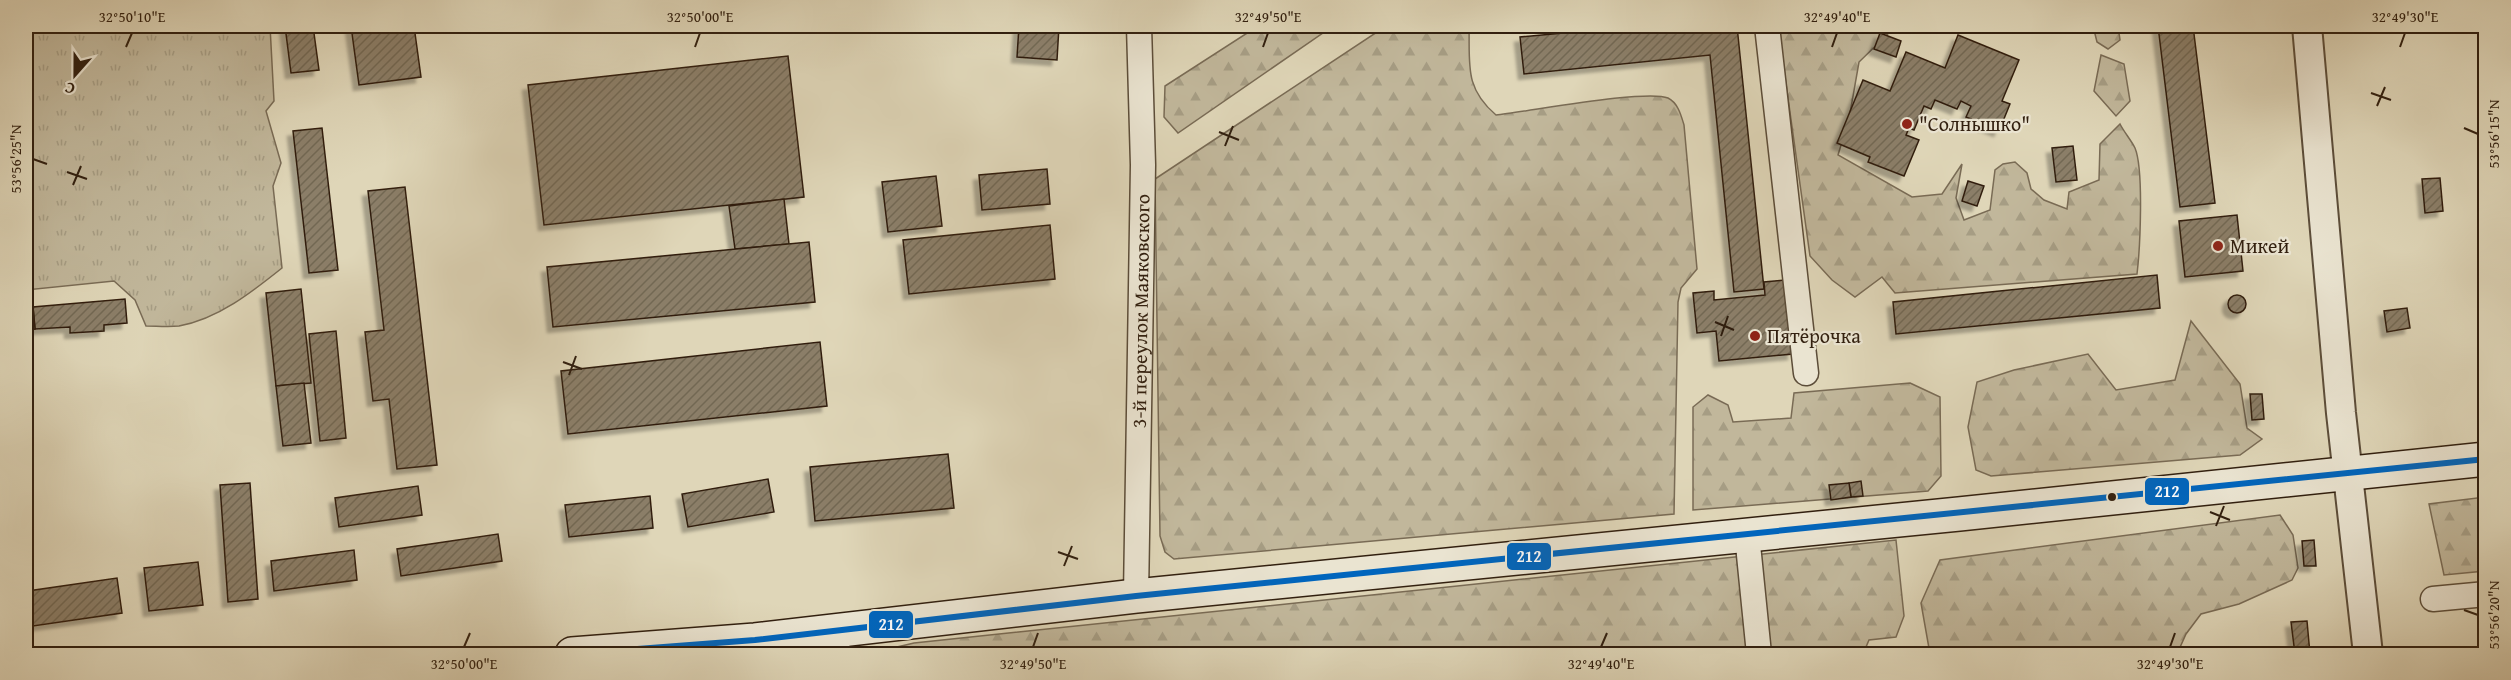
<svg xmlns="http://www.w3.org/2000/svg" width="2511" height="680" viewBox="0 0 2511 680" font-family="'Gentium Book Plus',serif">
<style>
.forest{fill:url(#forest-firs);stroke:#796b55;stroke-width:1.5}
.park{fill:url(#park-tufts);stroke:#796b55;stroke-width:1.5}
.building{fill:url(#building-hatch);stroke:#311f0f;stroke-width:1.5;filter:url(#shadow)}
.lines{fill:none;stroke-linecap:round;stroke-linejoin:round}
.minor-casing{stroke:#5c4d39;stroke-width:27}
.tertiary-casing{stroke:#5c4d39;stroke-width:32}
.secondary-casing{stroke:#311f0f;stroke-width:36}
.minor{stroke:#eae4d1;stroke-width:24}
.tertiary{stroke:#eae4d1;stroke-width:28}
.secondary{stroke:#eae4d1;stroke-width:33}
.bus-1-casing{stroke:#eae4d1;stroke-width:10}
.bus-1{stroke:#0065bd;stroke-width:6}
.ticks{fill:none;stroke:#311f0f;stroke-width:2}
.poi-dot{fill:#8f2418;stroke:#eae4d1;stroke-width:2}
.bus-dot{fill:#311f0f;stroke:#eae4d1;stroke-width:2}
.labels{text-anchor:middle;stroke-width:4.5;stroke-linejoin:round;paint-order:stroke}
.poi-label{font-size:20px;fill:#311f0f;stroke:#eae4d1;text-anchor:start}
.street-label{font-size:20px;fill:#311f0f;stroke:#eae4d1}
.line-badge{stroke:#eae4d1;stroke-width:2}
.badge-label{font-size:16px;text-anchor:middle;font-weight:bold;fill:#fff}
.neatline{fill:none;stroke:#311f0f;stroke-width:2}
.ticks-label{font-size:15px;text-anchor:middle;fill:#311f0f}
</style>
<defs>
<pattern id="forest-firs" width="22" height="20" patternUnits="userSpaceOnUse" patternTransform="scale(1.5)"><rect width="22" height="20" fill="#c1b79b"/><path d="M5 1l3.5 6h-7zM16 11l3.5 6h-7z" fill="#a69d84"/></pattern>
<pattern id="park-tufts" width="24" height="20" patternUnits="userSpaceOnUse" patternTransform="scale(1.5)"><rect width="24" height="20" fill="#c1b79b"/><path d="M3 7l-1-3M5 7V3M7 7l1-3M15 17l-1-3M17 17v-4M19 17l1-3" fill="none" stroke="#a69d84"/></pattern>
<pattern id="building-hatch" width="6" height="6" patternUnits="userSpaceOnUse" patternTransform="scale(1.5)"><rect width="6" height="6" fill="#8b7e67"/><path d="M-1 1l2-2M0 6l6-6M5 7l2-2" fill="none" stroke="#726753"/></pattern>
<filter id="shadow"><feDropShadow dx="-5.5" dy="5.5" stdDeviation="1.5" flood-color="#0004"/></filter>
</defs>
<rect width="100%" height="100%" fill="#dfd6b8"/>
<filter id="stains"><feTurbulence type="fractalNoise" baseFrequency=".00333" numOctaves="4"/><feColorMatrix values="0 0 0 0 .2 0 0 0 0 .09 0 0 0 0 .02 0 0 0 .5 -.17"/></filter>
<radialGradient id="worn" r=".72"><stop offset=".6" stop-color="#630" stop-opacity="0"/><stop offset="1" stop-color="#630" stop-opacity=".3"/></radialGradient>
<!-- forest -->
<g class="forest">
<polygon points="1258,26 1333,26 1178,133 1164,117 1165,86"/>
<path d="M1386 26H1469C1470 64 1464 88 1496 115 1527 112 1646 89 1668 98 1678 103 1681 115 1684 125L1697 269 1681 288 1678 302 1674 514 1174 559 1165 552 1160 536 1155 179Z"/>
<path d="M1778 26H1896L1859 62 1849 119 1838 155 1912 197 1942 194 1962 164 1956 198 1964 220 1990 210 1995 170 2003 164 2015 162 2027 173 2031 189 2044 200 2067 209 2069 192 2099 180 2100 144 2120 124C2124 132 2131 140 2135 148 2144 170 2140 249 2137 274L1895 293 1882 277 1855 297 1832 280 1810 256Z"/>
<polygon points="2093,26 2118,26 2120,40 2108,49 2097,42"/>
<polygon points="2101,55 2124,64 2130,101 2116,116 2094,91"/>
<polygon points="2191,321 2240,384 2247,428 2262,439 2240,455 1991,476 1976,470 1968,427 1977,382 2014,370 2088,354 2116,390 2175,380"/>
<polygon points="1910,383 1940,397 1941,476 1928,491 1693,510 1693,407 1708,395 1728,405 1733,422 1791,418 1794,393"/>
<polygon points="2485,497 2485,571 2444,575 2429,504"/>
<polygon points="2280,515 2293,535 2298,568 2292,580 2239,604 2201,614 2186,634 2177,654 1930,654 1921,603 1940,560"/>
<polygon points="1896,540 1904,616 1896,637 1869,640 1863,654 889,654 893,648 914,643"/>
</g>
<!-- park -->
<path class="park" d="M26 26H270L274 101 266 111 281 163 273 186 282 268C252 292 218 319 179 326 168 327 156 326 146 326L135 300 114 281 26 290Z"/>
<!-- building -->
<g class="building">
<polygon points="285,26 313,26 319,70 291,73"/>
<polygon points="351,26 414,26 421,77 359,85"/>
<polygon points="1019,26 1059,26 1057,60 1017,57"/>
<polygon points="1639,26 1737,26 1764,289 1734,292 1710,55 1524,74 1520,37"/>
<polygon points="2158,26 2193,26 2215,203 2180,207"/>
<polygon points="1880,33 1901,41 1896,57 1874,49"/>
<polygon points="1958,35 2019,60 2002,101 2010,104 1999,131 1966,117 1971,106 1961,101 1957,109 1935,100 1931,109 1924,106 1914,130 1909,128 1906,135 1919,140 1904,176 1868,162 1870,157 1837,143 1863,80 1890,91 1906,52 1945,68"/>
<polygon points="788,56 804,197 544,225 528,85"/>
<polygon points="322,128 338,270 309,273 293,131"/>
<polygon points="2073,146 2077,180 2056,182 2052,148"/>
<polygon points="1047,169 1050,204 982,210 979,175"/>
<polygon points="936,176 942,226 888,232 882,182"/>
<polygon points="2440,178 2443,211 2425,213 2422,179"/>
<polygon points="1968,181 1984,186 1977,206 1962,201"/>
<polygon points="405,187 437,465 397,469 389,399 373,401 365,332 384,330 368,191"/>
<polygon points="784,199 789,244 735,249 729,206"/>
<polygon points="2237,215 2243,271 2185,277 2179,221"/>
<polygon points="1050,225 1055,279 909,294 903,240"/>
<polygon points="809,242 815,302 553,327 547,267"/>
<polygon points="2157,275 2160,308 1896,334 1893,302"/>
<polygon points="1785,280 1793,354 1719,361 1716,331 1697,333 1693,293 1714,291 1714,300 1765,295 1764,282"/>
<polygon points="301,289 311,383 276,386 266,293"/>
<circle cx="2237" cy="304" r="9"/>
<polygon points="125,299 127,323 104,325 104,331 70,333 70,327 35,329 33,307"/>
<polygon points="26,307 33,307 35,329 26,330"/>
<polygon points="2407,308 2410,328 2387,332 2384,311"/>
<polygon points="336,331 346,438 320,441 309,334"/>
<polygon points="820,342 827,406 568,434 561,371"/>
<polygon points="304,383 311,443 283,446 276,386"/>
<polygon points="2250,394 2262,394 2264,419 2252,420"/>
<polygon points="948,454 954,508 815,521 810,467"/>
<polygon points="768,479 774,512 688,527 682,494"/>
<polygon points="1861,481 1863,496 1851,497 1849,483"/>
<polygon points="250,483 258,599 228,602 220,485"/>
<polygon points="1849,483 1851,497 1831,500 1829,485"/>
<polygon points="418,486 422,515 339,527 335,498"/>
<polygon points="650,496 653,528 569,537 565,505"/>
<polygon points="498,534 502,561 401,576 397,549"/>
<polygon points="2314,540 2316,566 2304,566 2302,541"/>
<polygon points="354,550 357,580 274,591 271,561"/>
<polygon points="198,562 203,605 149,611 144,568"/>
<polygon points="117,578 122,613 33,626 28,591"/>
<polygon points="2307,621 2310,654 2295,654 2291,622"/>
</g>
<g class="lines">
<defs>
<g id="minor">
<polyline points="1767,26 1806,373"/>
<polyline points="1747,535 1759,654"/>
<path id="s1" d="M1136 596 1143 165 1139 26"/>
<polyline points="2433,599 2486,594"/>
<polyline points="836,631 838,654"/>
</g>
<polyline id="tertiary" points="2307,26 2341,413 2368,654"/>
<polyline id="secondary" points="572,654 755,640 1136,596 1959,514 2486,459"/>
</defs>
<!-- minor casing -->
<use href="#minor" class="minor-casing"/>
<!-- tertiary casing -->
<use href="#tertiary" class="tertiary-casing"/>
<!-- secondary casing -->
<use href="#secondary" class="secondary-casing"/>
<!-- minor -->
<use href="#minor" class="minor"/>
<!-- tertiary -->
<use href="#tertiary" class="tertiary"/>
<!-- secondary -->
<use href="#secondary" class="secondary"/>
<defs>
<polyline id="bus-1" points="572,654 755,640 1136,596 2486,459"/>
</defs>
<!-- bus-1 casing -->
<use href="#bus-1" class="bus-1-casing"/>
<!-- bus-1 -->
<use href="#bus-1" class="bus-1"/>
</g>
<!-- ticks -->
<path class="ticks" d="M126 47 132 33M695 47 700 33M1263 47 1268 33M1832 47 1837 33M2400 47 2405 33M2371 93 2391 100M2377 106 2385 87M2464 128 2478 134M1219 132 1239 140M1225 146 1233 126M33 159 47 164M67 172 87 179M73 185 81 166M1715 322 1734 330M1721 336 1728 316M563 362 582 369M569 375 576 356M2210 512 2230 520M2216 526 2224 506M1058 552 1078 559M1064 566 1072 546M2464 610 2478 615M464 647 470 633M1033 647 1038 633M1601 647 1607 633M2170 647 2175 633"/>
<!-- markers -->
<g class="poi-dot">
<circle cx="1907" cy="124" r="6"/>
<circle cx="2218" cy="246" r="6"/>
<circle cx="1755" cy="336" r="6"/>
</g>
<circle class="bus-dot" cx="2112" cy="497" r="5"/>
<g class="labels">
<!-- poi labels -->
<g class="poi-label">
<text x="1919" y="131">"Солнышко"</text>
<text x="2230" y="253">Микей</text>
<text x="1767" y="343">Пятёрочка</text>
</g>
<!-- street labels -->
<g class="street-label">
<text dy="7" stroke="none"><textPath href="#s1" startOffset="285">3-й переулок Маяковского</textPath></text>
</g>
</g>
<g class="line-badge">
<rect x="2144" y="477" width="46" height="29" rx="6" fill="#0065bd"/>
<rect x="1506" y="542" width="46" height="29" rx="6" fill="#0065bd"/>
<rect x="868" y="610" width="46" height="29" rx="6" fill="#0065bd"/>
</g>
<g class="badge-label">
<text x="2167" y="497">212</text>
<text x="1529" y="562">212</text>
<text x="891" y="630">212</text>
</g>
<!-- margin -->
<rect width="2511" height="680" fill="none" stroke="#dfd6b8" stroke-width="66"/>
<!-- north arrow -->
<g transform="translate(75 75) rotate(201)" stroke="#eae4d1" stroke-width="4.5" paint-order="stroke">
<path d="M0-4.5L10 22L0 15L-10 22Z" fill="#311f0f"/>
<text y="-9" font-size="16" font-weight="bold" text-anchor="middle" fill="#311f0f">С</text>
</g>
<rect x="33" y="33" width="2445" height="614" class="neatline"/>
<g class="ticks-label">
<text x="132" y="22">32°50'10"E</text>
<text x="700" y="22">32°50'00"E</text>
<text x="1268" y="22">32°49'50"E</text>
<text x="1837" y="22">32°49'40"E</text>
<text x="2405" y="22">32°49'30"E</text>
<text transform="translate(2494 134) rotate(-90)" y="5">53°56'15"N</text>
<text transform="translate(16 159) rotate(-90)" y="5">53°56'25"N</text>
<text transform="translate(2494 615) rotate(-90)" y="5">53°56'20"N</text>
<text x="464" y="669">32°50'00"E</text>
<text x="1033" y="669">32°49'50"E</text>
<text x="1601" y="669">32°49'40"E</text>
<text x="2170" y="669">32°49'30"E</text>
</g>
<rect width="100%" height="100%" filter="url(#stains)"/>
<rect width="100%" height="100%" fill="url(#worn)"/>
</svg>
